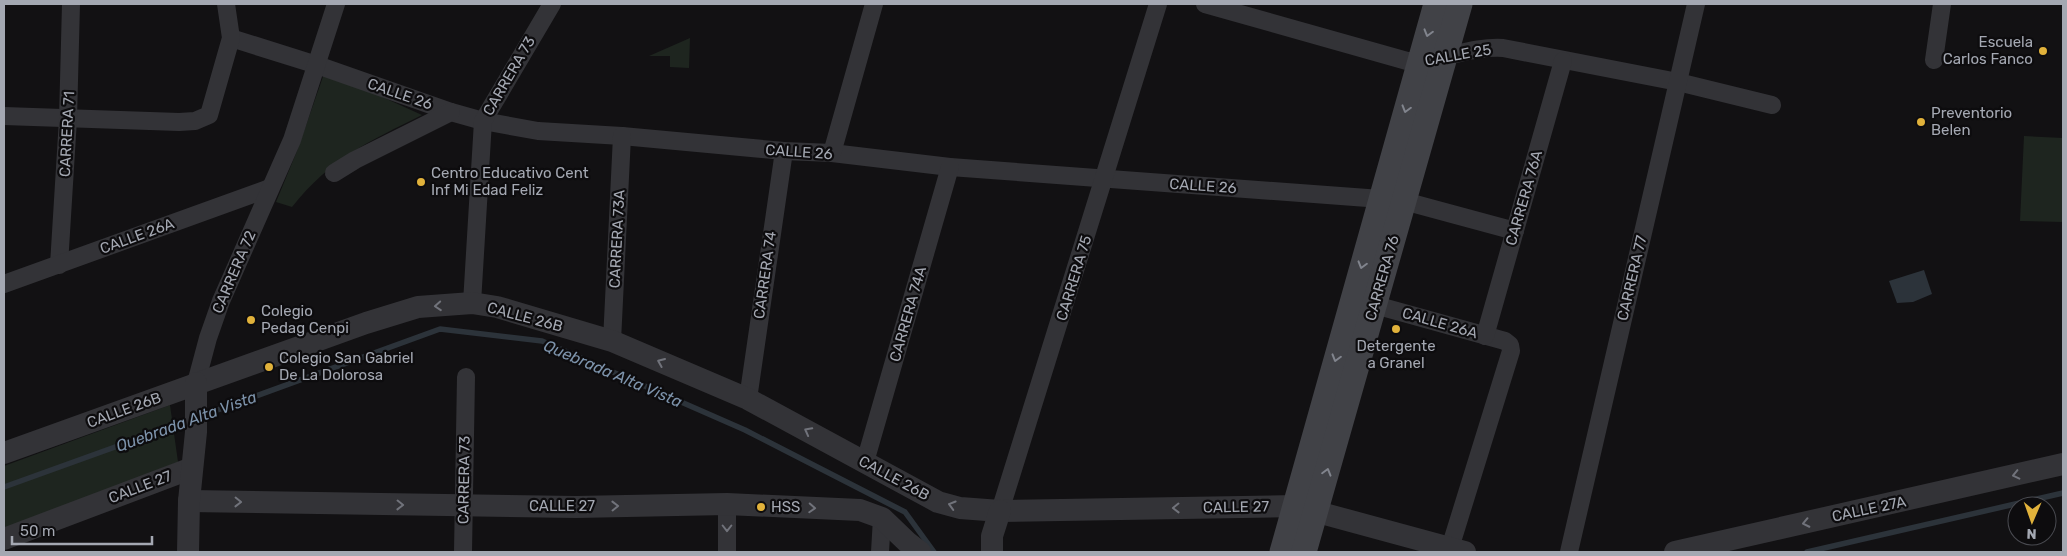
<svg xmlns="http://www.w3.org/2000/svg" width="2067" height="556" viewBox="0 0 2067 556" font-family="Rubik,sans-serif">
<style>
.green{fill:#1e251f}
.water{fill:#2c333a}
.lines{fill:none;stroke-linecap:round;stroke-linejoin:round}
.stream{stroke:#2c333a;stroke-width:5.5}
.minor{stroke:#333337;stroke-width:18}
.tertiary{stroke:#333337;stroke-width:22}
.secondary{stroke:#414247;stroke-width:25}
.oneway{stroke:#81848d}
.oneway2{stroke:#71737b}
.poi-dot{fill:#e1b23b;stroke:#0d0c0e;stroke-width:2}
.labels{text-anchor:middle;stroke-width:4.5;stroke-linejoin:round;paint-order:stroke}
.poi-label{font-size:15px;fill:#a4a8b2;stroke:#0d0c0e;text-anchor:start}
.street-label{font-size:15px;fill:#a4a8b2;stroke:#0d0c0e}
.water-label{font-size:16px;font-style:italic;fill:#7d93ab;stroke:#0d0c0e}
</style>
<rect width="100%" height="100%" fill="#121113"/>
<!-- green -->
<g class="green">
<polygon points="690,38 689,68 670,67 670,56 649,56"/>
<path d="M325 71 422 115C368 142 331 158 292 207L276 202 297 151Z"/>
<polygon points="2024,136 2063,138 2063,222 2020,221"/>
<polygon points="170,405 178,462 4,530 4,466"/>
</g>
<!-- water -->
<polygon class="water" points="1924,270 1932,294 1913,302 1897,303 1889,281"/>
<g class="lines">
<!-- stream -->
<g class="stream">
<polyline points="201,416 440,329 542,341 745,430 905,512 934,552"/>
<polyline points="4,487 190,420"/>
<polyline points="1807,552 2063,493"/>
</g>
<!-- minor -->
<g class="minor">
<path d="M1205 4 1407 61C1440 62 1470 46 1503 48L1678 82 1772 105"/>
<polyline points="231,38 317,65 451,112 483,121 538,131 622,136 784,151 832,153 950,167 1381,199"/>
<polyline points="1934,60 1942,4"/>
<polyline points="4,116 179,122 195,121 209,115 231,38 226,4"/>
<polyline points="832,153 874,4"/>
<polyline points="334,173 355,160 451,112"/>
<polyline points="1404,201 1515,231"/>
<polyline points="59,265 68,119 71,4"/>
<polyline points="4,284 270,188"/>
<polyline points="472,303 483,121 552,4"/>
<polyline points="1375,305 1505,341 1510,345 1511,351 1450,548"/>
<polyline points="1485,336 1563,61"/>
<polyline points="612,341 622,136"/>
<polyline points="196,383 208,338 221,301 292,140 336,4"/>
<polyline points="748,399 784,151"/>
<polyline points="865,462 950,167"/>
<polyline points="727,504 727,552"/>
<polyline points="1000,511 1158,4"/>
<polyline points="463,552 466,377"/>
<polyline points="880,552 882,518"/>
<polyline points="1569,552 1696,4"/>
</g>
<!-- tertiary -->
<g class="tertiary">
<polyline points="4,453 366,323 418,307 472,303 497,307 612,341 748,399 938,502 960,508 1000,511 1295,506 1465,552"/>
<polyline points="189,501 576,507 727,504 860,510 882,518 907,542 920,552"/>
<polyline points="4,539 192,468"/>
<polyline points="188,552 189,501 196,432 196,383"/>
<polyline points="992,552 992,536 1000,511"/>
<polyline points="1675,552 2063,464"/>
</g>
<!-- secondary -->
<g class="secondary">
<polyline points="1282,552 1436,4"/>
<polyline points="1304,552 1460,4"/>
</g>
</g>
<!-- one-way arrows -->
<defs><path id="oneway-chevron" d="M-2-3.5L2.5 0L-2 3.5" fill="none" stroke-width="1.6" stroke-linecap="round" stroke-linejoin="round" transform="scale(1.25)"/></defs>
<g class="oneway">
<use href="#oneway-chevron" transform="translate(1428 33) rotate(106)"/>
<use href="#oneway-chevron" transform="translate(1406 109) rotate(106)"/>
<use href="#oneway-chevron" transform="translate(1362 265) rotate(106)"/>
<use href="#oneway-chevron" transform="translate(1336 358) rotate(106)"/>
<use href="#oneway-chevron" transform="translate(1327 472) rotate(-74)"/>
</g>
<g class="oneway2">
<use href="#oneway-chevron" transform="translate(438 306) rotate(176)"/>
<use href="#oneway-chevron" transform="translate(661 362) rotate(-157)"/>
<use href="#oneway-chevron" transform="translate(808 431) rotate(-152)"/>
<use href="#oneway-chevron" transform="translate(2016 475) rotate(167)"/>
<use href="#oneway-chevron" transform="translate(238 502) rotate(1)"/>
<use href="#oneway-chevron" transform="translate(400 505) rotate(1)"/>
<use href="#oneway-chevron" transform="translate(952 505) rotate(-164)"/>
<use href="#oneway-chevron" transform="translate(615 506) rotate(-1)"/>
<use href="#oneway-chevron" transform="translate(812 508) rotate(3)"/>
<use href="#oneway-chevron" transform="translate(1176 508) rotate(179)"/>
<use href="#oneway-chevron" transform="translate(1806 523) rotate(168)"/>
<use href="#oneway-chevron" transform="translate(727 528) rotate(90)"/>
</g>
<!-- markers -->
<g class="poi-dot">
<circle cx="2043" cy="51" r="5"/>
<circle cx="1921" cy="122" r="5"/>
<circle cx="421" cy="182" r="5"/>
<circle cx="251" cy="320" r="5"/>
<circle cx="1396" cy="329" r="5"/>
<circle cx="269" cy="367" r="5"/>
<circle cx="761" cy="507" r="5"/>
</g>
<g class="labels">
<!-- poi labels -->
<g class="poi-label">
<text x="2033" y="47" text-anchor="end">Escuela<tspan x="2033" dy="17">Carlos Fanco</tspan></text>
<text x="1931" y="118">Preventorio<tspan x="1931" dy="17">Belen</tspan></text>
<text x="431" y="178">Centro Educativo Cent<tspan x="431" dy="17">Inf Mi Edad Feliz</tspan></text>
<text x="261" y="316">Colegio<tspan x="261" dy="17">Pedag Cenpi</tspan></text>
<text x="1396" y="351" text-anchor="middle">Detergente<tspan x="1396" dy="17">a Granel</tspan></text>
<text x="279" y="363">Colegio San Gabriel<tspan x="279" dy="17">De La Dolorosa</tspan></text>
<text x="771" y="512">HSS</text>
</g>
<!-- street labels -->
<g class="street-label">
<text transform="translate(1458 55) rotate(-10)" y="5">CALLE 25</text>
<text transform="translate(509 76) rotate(-60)" y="5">CARRERA 73</text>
<text transform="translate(400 94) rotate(19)" y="5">CALLE 26</text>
<text transform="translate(67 134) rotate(-87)" y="5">CARRERA 71</text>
<text transform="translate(799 152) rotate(4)" y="5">CALLE 26</text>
<text transform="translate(1203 186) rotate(4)" y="5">CALLE 26</text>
<text transform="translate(1524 198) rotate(-74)" y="5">CARRERA 76A</text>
<text transform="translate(137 236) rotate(-20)" y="5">CALLE 26A</text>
<text transform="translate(617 239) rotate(-87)" y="5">CARRERA 73A</text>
<text transform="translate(234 272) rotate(-67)" y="5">CARRERA 72</text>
<text transform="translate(765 275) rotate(-82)" y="5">CARRERA 74</text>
<text transform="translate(1074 278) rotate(-73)" y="5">CARRERA 75</text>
<text transform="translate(1382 278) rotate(-74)" y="5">CARRERA 76</text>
<text transform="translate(1632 278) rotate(-77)" y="5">CARRERA 77</text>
<text transform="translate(908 314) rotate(-74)" y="5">CARRERA 74A</text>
<text transform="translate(525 317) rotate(15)" y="5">CALLE 26B</text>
<text transform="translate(1440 323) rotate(16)" y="5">CALLE 26A</text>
<text transform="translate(124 410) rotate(-20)" y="5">CALLE 26B</text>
<text transform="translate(894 478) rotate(28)" y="5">CALLE 26B</text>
<text transform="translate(464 480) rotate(-89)" y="5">CARRERA 73</text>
<text transform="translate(140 487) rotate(-21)" y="5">CALLE 27</text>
<text x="562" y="511">CALLE 27</text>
<text transform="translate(1236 507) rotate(-1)" y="5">CALLE 27</text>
<text transform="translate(1869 509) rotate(-12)" y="5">CALLE 27A</text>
</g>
<!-- water labels -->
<g class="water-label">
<text transform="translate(613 373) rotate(23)" y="6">Quebrada Alta Vista</text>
<text transform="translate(186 421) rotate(-20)" y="6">Quebrada Alta Vista</text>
</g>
</g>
<!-- border -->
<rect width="2067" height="556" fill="none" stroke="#a4a8b2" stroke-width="10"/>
<!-- north arrow -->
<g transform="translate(2032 521) rotate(182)"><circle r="24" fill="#0d0c0e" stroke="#494a50"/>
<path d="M0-4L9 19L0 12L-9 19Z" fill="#e1b23b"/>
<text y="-8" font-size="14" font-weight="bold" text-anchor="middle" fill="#a4a8b2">N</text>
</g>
<!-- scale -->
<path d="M12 536v8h140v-8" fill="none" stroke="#a4a8b2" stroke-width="2.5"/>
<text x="20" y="536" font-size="15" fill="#a4a8b2" stroke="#0d0c0e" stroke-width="4" paint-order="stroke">50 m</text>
</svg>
